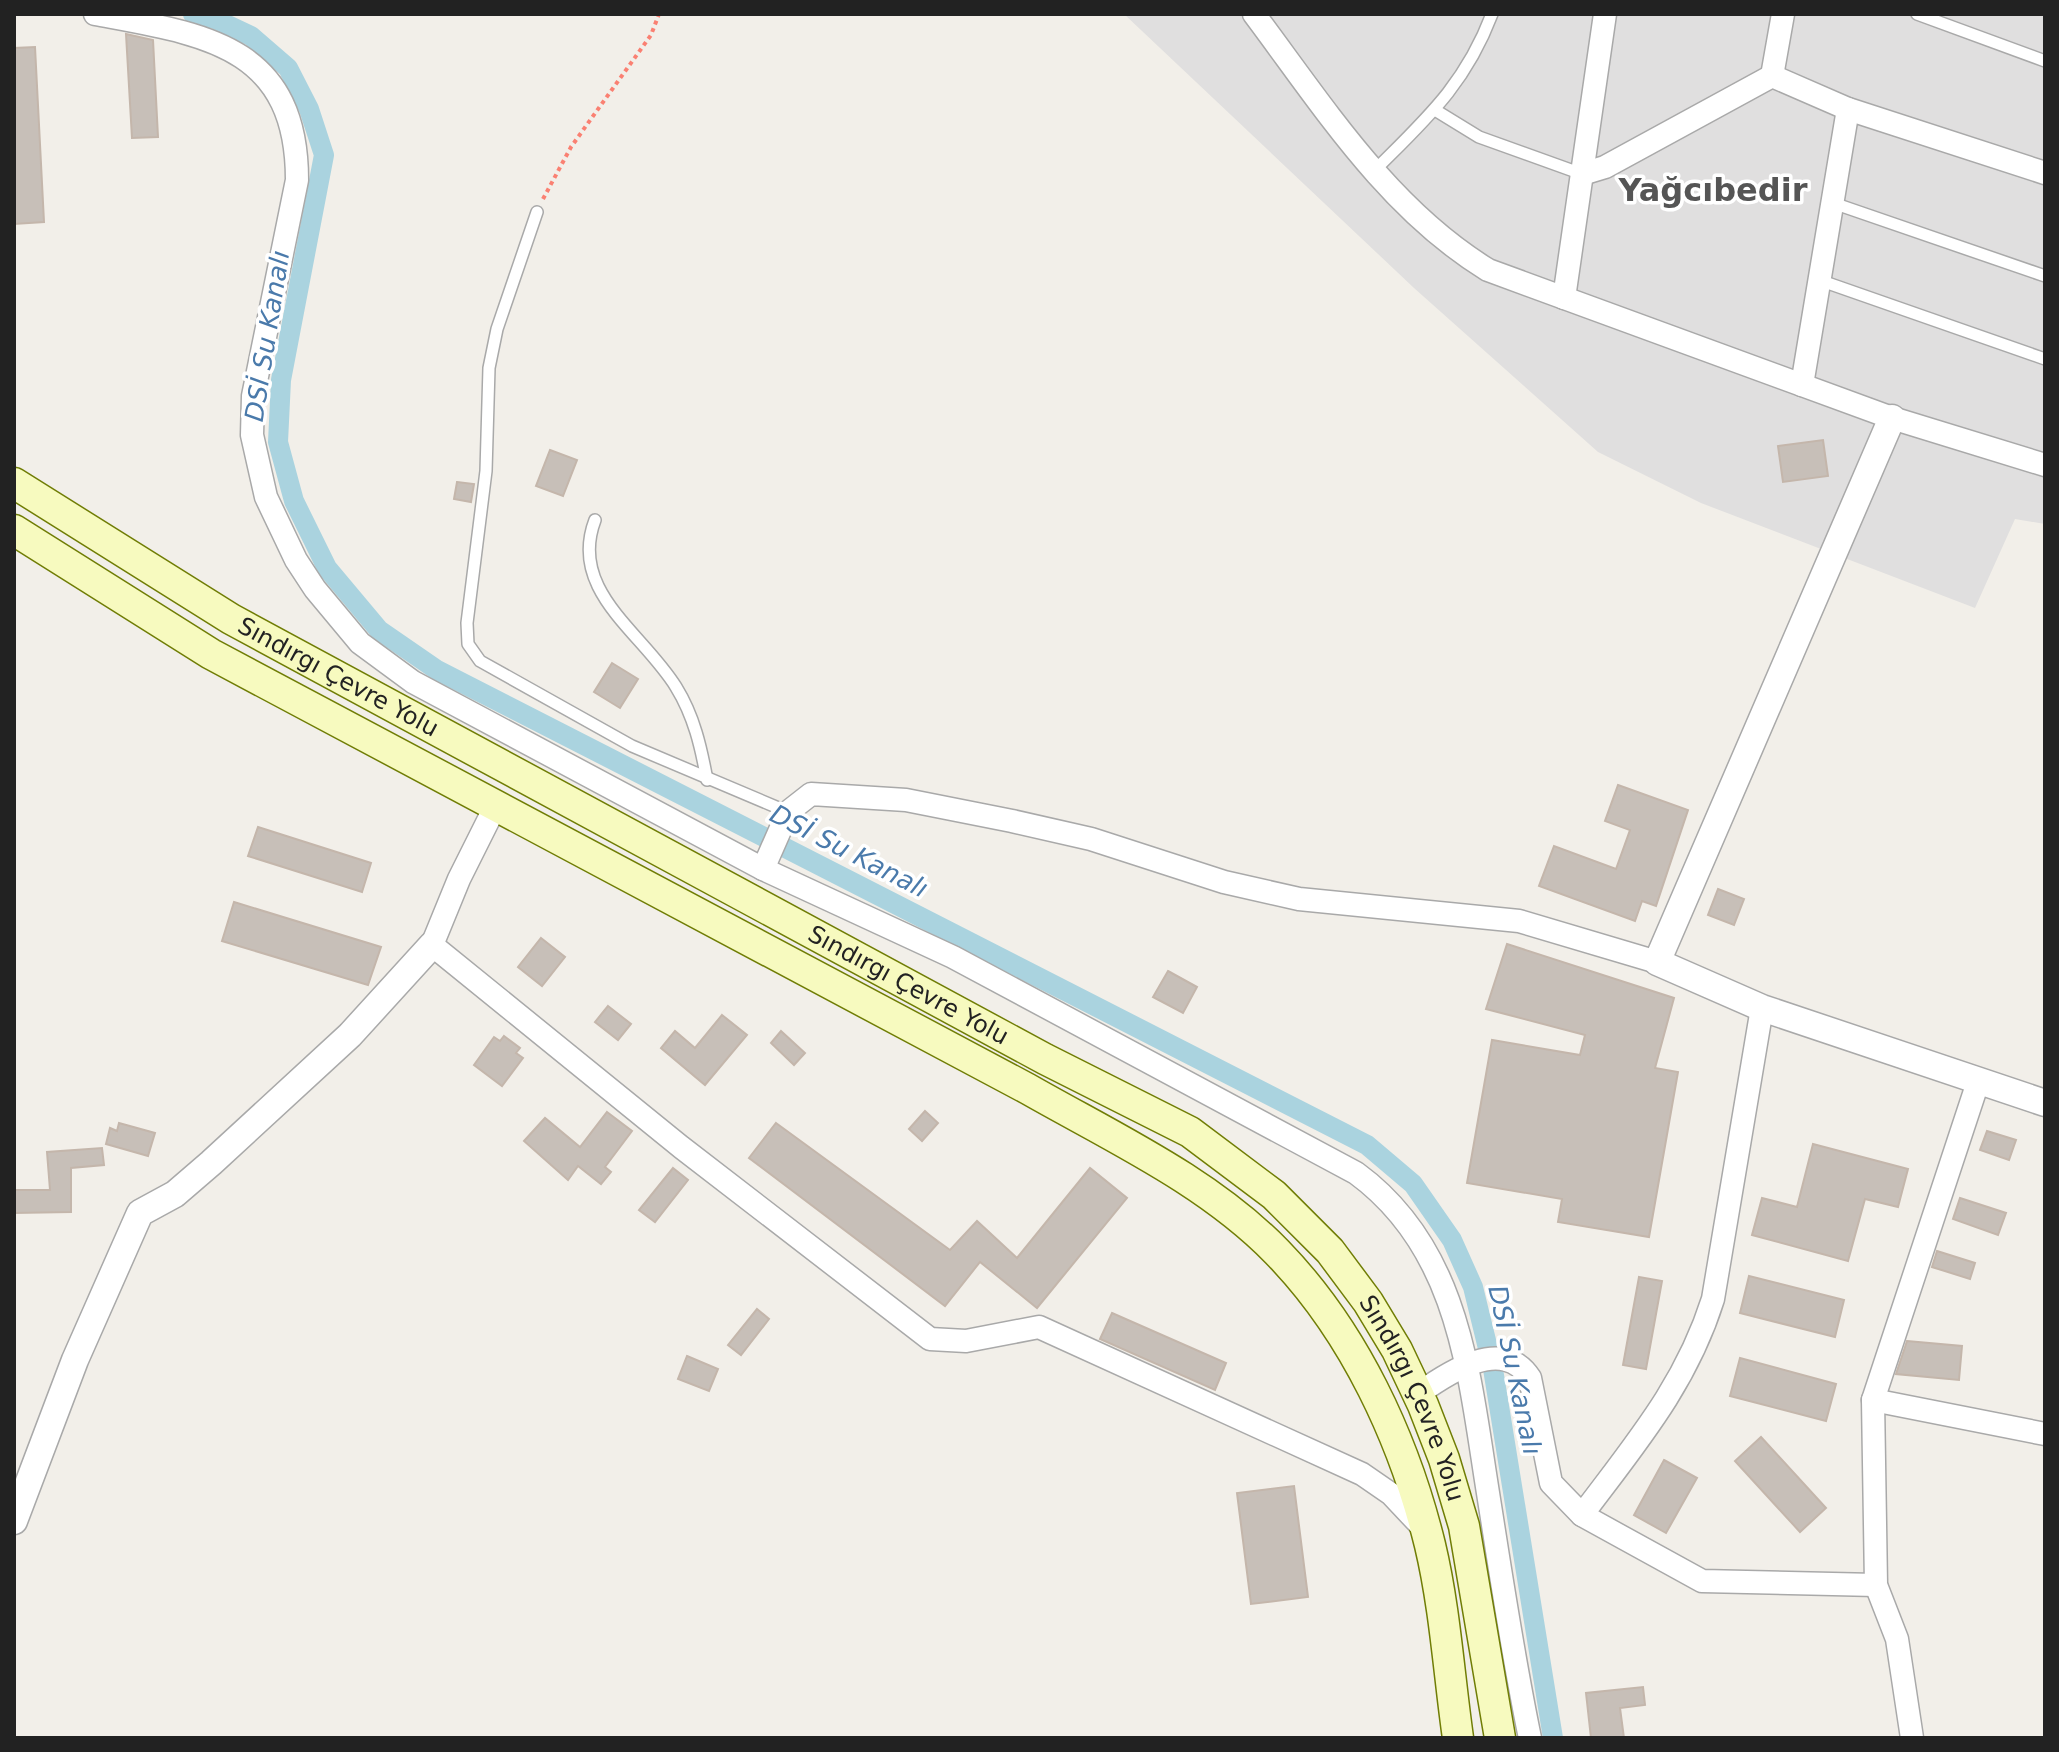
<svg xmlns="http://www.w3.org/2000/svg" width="2059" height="1752" viewBox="0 0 2059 1752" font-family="'DejaVu Sans',sans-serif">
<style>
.residential{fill:#e0dfdf}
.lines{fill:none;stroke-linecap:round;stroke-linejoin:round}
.canal{stroke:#aad3df;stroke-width:20}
.building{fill:#c7bfb8;stroke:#c4b6ab;stroke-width:2}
.service-casing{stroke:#a9a9a9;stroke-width:14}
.minor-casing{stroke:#a9a9a9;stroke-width:25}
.tertiary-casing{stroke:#a9a9a9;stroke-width:29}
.secondary-casing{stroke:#707d05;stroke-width:33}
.path{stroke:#fa8072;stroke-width:4;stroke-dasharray:4 4;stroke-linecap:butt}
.service{stroke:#fff;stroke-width:11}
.minor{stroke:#fff;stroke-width:22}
.tertiary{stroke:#fff;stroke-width:26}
.secondary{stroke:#f7fabf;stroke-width:30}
.labels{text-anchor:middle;stroke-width:7;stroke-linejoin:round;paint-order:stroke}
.street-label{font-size:24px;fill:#222;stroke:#fff}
.water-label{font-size:26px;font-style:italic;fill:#4a7aab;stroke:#fff}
.district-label{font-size:32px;font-weight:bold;fill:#555;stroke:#fff}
</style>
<rect width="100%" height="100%" fill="#f2efe9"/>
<!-- residential -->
<polygon class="residential" points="1124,14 2045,14 2045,524 2015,519 1975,608 1701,503 1598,452 1414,288"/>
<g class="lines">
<!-- canal -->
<polyline class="canal" points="193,14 215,19 251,36 288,68 309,109 324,155 281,380 278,442 294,501 327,568 379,630 437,670 1367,1145 1413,1184 1452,1240 1473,1287 1493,1369 1553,1738"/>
</g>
<!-- building -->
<g class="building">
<polygon points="126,34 153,40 158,137 132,138"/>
<polygon points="35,47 44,222 14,224 14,48"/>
<polygon points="1823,440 1828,476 1783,482 1778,446"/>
<polygon points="550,450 577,460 563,496 536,486"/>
<polygon points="457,482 474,484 471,502 454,499"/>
<polygon points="612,663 638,679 620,708 594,692"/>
<polygon points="1618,785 1688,810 1656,906 1642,901 1635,921 1539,886 1554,846 1616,869 1630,830 1605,821"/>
<polygon points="258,827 371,863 362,892 248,856"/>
<polygon points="1718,889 1744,899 1734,925 1708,915"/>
<polygon points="234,902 381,947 368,985 222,941"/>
<polygon points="541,938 565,957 542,986 518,967"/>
<polygon points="1507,944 1674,998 1655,1068 1678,1072 1649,1237 1558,1222 1562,1199 1467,1183 1492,1040 1580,1055 1585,1035 1486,1009"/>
<polygon points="1168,971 1197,987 1183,1013 1153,997"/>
<polygon points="608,1006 631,1024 618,1040 595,1022"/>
<polygon points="722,1015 747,1035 705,1085 661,1048 675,1031 695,1048"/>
<polygon points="781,1031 805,1053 794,1065 771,1043"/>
<polygon points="504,1036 520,1048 516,1053 523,1058 502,1086 474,1065 494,1037 500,1041"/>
<polygon points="925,1111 938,1123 922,1141 909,1129"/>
<polygon points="607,1112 632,1131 605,1167 611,1172 601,1184 578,1166 568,1180 524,1141 545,1118 580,1147"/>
<polygon points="119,1123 155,1133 148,1156 106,1144 110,1128 117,1131"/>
<polygon points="776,1123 950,1250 977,1221 1017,1258 1090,1168 1127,1198 1037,1308 980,1262 945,1306 749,1158"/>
<polygon points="1987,1131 2016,1140 2009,1160 1980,1150"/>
<polygon points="1813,1144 1908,1169 1898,1207 1865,1199 1848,1261 1752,1235 1762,1198 1797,1207"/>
<polygon points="102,1148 104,1165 71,1168 71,1212 14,1213 14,1190 50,1190 47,1152"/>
<polygon points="673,1168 688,1180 655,1222 639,1210"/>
<polygon points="1960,1198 2006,1213 1998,1235 1953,1219"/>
<polygon points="1937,1251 1975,1263 1970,1279 1932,1267"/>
<polygon points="1749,1276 1844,1300 1835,1337 1740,1313"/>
<polygon points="1639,1277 1662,1281 1646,1369 1623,1365"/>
<polygon points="757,1309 769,1319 741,1355 728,1345"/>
<polygon points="1112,1313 1226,1363 1215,1390 1100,1339"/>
<polygon points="1907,1341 1962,1346 1959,1380 1896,1374"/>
<polygon points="687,1356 718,1369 709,1391 678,1379"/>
<polygon points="1740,1358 1836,1384 1826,1421 1730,1396"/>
<polygon points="1761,1437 1826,1508 1800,1532 1735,1461"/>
<polygon points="1664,1460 1697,1478 1666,1533 1634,1515"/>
<polygon points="1294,1486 1308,1597 1251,1604 1237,1493"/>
<polygon points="1643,1687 1645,1705 1620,1708 1624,1738 1591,1738 1586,1693"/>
</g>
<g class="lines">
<defs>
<g id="service">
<polyline points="1917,14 2045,61"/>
<polyline points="1435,110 1479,137 1582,174"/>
<path d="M1374 171C1426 119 1465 85 1492 14"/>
<polyline points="1833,203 2045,276"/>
<polyline points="537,212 497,329 489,368 486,471 467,623 468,644 480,661 632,746 788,812"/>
<polyline points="1819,280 2045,359"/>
<path d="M595 520C568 591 642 632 676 687 694 716 701 747 707 780"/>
</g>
<g id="minor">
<path d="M95 14C202 34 297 44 297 180L253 396 252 435 266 497 296 560 315 589 360 643 413 682 763 869 953 957 1356 1173C1460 1249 1469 1375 1488 1493 1501 1575 1513 1657 1530 1738"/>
<path d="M1254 14C1323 106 1388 209 1488 270L1892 418 2045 465"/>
<polyline points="1772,76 1783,14"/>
<polyline points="1582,174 1605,167 1772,76 1848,109 2045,173"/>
<polyline points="1564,298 1605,14"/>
<polyline points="1802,385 1848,109"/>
<polyline points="495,807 459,879 432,945 681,1147 930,1339 966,1341 1039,1327 1362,1474 1391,1494 1424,1529"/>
<polyline points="763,869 788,812 811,794 906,800 1012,821 1091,839 1224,882 1299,899 1519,921 1657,962"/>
<path d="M1418 1394C1449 1372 1503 1336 1530 1378L1551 1483 1582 1515 1702 1581 1876 1585"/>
<polyline points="1873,1400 2045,1434"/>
<path d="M1582 1515C1635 1444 1686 1385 1713 1299L1762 1008"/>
<polyline points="1912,1738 1897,1639 1876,1585 1873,1400 1978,1082"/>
</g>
<g id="tertiary">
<polyline points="1892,418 1657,962 1762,1008 2045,1103"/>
<polyline points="14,1521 75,1360 140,1213 175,1194 211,1163 350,1035 432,945"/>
</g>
<g id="secondary">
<path id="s1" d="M14 483 231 619 1045 1059 1190 1132 1274 1195 1330 1251 1368 1302 1397 1350 1423 1405 1444 1459 1464 1526 1500 1738"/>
<path d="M14 530 211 654 1028 1089C1112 1137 1208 1181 1277 1252 1354 1331 1404 1439 1430 1545 1445 1608 1449 1675 1458 1738"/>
</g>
</defs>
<!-- service casing -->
<use href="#service" class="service-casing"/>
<!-- minor casing -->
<use href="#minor" class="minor-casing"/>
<!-- tertiary casing -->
<use href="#tertiary" class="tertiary-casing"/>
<!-- secondary casing -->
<use href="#secondary" class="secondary-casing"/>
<!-- path -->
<polyline class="path" points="543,199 571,147 651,35 659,14"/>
<!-- service -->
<use href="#service" class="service"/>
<!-- minor -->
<use href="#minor" class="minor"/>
<!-- tertiary -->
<use href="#tertiary" class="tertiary"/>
<!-- secondary -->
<use href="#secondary" class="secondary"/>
</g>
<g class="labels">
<!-- street labels -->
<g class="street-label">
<text dy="8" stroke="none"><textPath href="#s1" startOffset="378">Sındırgı Çevre Yolu</textPath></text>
<text dy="8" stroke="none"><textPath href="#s1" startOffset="1026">Sındırgı Çevre Yolu</textPath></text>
<text dy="8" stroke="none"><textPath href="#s1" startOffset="1698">Sındırgı Çevre Yolu</textPath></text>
</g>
<!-- water labels -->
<g class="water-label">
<text transform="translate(267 336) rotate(-81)" y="9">DSİ Su Kanalı</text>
<text transform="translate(849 851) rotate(27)" y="9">DSİ Su Kanalı</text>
<text transform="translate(1515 1370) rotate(78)" y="9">DSİ Su Kanalı</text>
</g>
<!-- district labels -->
<g class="district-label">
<text x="1713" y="201">Yağcıbedir</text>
</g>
</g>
<!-- border -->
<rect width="2059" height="1752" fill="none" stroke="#222222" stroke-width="32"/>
</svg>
